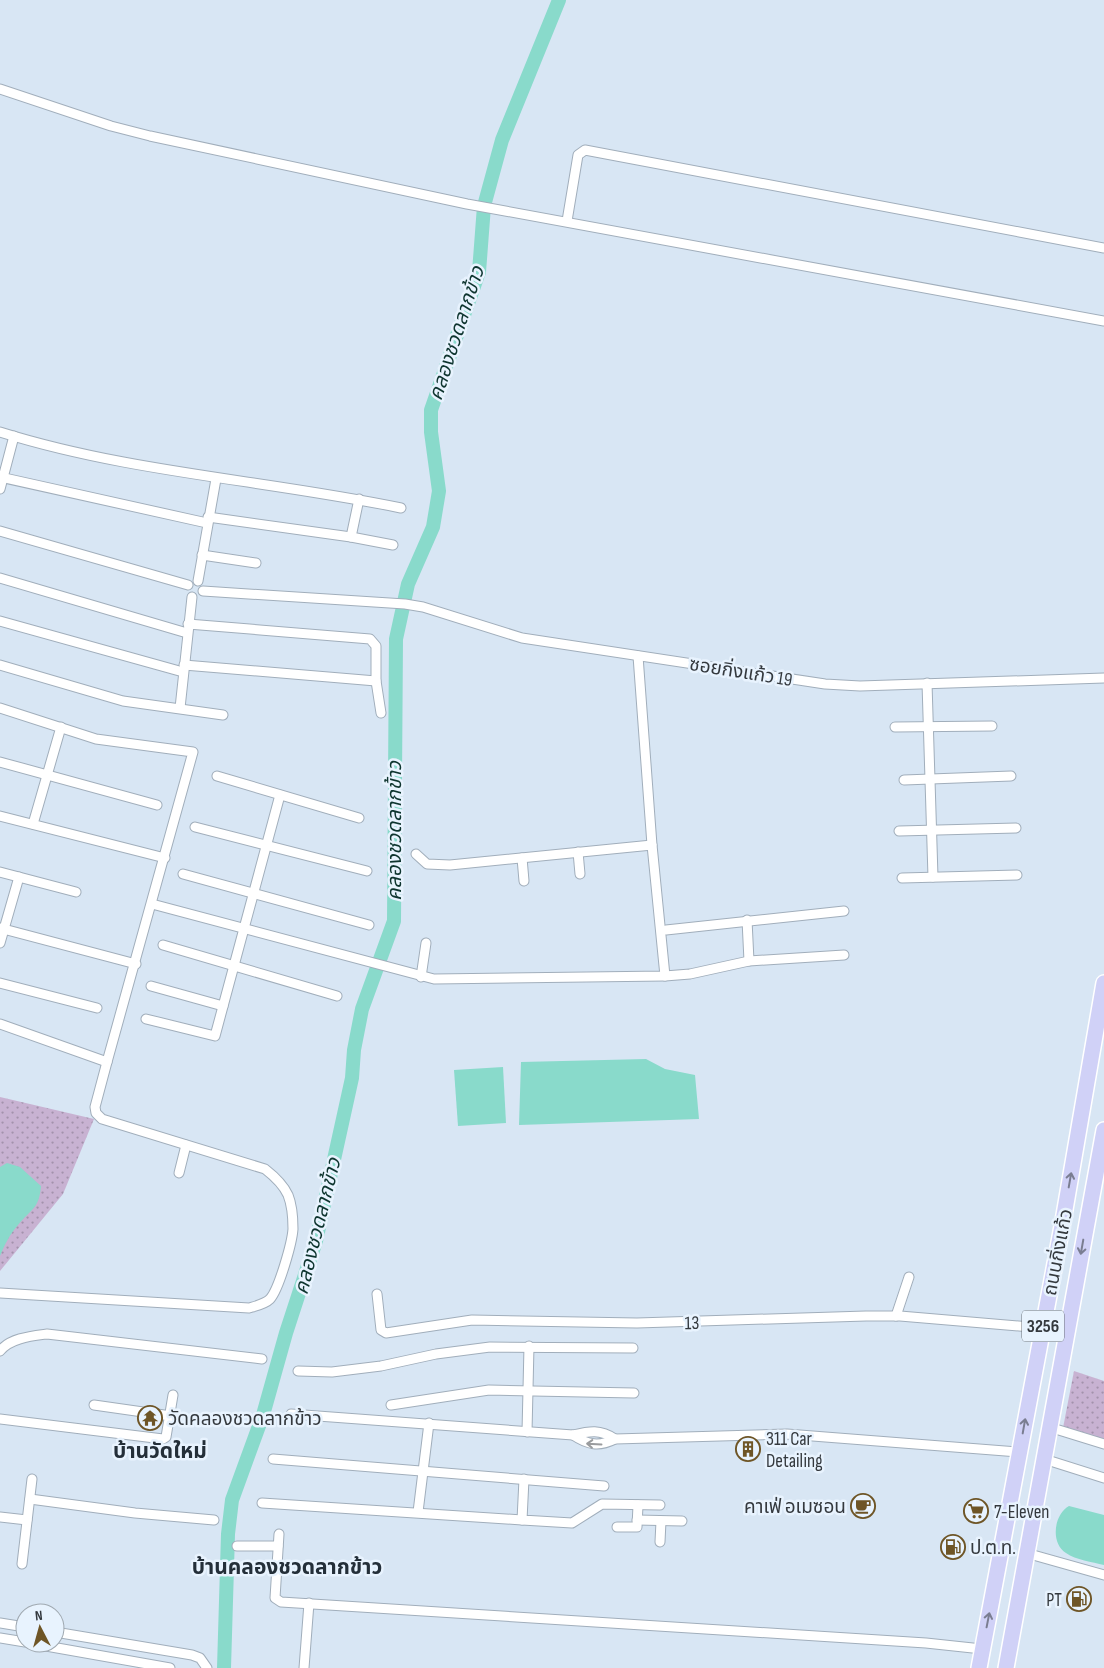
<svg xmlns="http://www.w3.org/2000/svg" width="1104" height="1668" viewBox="0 0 1104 1668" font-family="'Sofia Sans Condensed','Noto Sans Thai',sans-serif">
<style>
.grass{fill:url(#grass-dots)}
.water{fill:#89dacb}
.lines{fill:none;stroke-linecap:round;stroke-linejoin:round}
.river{stroke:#89dacb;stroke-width:14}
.street-casing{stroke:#a1aebb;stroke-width:11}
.primary-casing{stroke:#fff;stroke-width:18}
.street{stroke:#fff;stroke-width:9}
.primary{stroke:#d0d1f7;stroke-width:15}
.oneway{stroke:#7a7d91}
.oneway2{stroke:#9a9c9e}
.labels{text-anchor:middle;stroke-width:5;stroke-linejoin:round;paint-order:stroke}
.shield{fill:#e8f3fe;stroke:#6a7178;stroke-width:1}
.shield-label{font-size:18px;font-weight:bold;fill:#34393e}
.street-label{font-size:19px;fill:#34393e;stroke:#e8f3fe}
.poi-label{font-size:19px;fill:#34393e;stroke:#e8f3fe;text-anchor:start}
.water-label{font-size:20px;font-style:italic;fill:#0e352f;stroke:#e8f3fe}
.quarter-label{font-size:21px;font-weight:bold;fill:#242f39;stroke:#e8f3fe}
</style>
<defs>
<pattern id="grass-dots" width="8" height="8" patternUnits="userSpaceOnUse" patternTransform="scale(1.25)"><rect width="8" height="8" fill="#c8b2d2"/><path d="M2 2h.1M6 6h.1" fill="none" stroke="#a392ac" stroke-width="1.8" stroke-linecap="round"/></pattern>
</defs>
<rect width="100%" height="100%" fill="#d8e6f4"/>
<!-- grass -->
<g class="grass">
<polygon points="0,1097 94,1119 63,1194 0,1271"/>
<polygon points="1074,1371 1104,1381 1104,1442 1063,1428"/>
</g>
<!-- water -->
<g class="water">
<polygon points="646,1059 665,1069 695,1075 699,1119 519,1125 521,1062"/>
<polygon points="503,1067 506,1123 458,1126 454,1070"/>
<path d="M7 1163 20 1167 41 1186C39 1209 32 1208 18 1225 10 1234 5 1244 0 1256V1167Z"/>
<path d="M1069 1506 1104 1515V1565C1092 1562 1076 1560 1066 1553 1050 1543 1054 1514 1069 1506Z"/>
</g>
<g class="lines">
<!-- river -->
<polyline class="river" points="224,1668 228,1534 232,1500 263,1415 286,1333 316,1241 352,1078 354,1050 362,1009 394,921 396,639 408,584 433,527 439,491 431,432 431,410 479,272 484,206 502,140 559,0"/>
<defs>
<g id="street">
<polyline points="0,89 111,126 150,136 467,204 1104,321"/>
<polyline points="567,221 578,155 585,150 1104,248"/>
<path d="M0 432C131 473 267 480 401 508"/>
<polyline points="0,477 207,523"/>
<polyline points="0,489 14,436"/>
<polyline points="208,517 351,537 393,545"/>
<polyline points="0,531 188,585"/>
<polyline points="351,537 359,499"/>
<polyline points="202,555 256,563"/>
<polyline points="0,578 187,633"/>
<polyline points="198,581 216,479"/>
<polyline points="203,591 405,604 423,607 522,638 825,684 860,686 1104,678"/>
<polyline points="0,621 183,672"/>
<polyline points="188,624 370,639 376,646 376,681 381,713"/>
<polyline points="638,656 652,845 665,976"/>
<polyline points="0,665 123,701 223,715"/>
<polyline points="184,665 376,681"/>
<polyline points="927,683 933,877"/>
<path d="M0 708 96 739 193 752 107 1062 95 1107 96 1113 102 1119 265 1169C274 1176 283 1184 288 1195 292 1205 293 1218 293 1229 292 1243 279 1289 270 1299 265 1304 256 1306 249 1308L0 1293"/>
<polyline points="180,708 192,597"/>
<polyline points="895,727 992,726"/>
<polyline points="0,762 157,805"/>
<polyline points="217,776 359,818"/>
<polyline points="904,780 1011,776"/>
<polyline points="0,816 165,858"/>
<polyline points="33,824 61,727"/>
<polyline points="195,827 367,871"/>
<polyline points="899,831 1016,828"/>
<polyline points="578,852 580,874"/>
<polyline points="416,854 427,864 450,865 652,845"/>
<polyline points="522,858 524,881"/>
<polyline points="0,872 76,892"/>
<polyline points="183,874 369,925"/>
<polyline points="902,878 1017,875"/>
<polyline points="152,904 434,979 665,976 690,974 749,961 844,955"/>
<polyline points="747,920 749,961"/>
<polyline points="0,928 136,964"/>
<polyline points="666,930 844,911"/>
<polyline points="0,943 19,877"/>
<polyline points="163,945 337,996"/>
<polyline points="421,977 426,943"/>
<polyline points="0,983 97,1008"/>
<polyline points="151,986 223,1006"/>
<polyline points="146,1019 215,1036 280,795"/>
<polyline points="0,1024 107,1062"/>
<polyline points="179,1173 186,1145"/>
<polyline points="377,1294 381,1330 386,1333 472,1320 637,1323 866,1316 900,1316 1042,1328"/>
<polyline points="896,1316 909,1277"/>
<path d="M0 1351C10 1338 32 1336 47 1334L262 1359"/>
<polyline points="298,1371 332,1372 381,1366 436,1354 490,1347 633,1348"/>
<polyline points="94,1405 171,1416"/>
<polyline points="391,1405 489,1390 634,1393"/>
<path d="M291 1414 573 1435C590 1431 600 1429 615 1439"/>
<polyline points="0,1419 163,1439 166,1437 173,1395"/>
<polyline points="1049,1427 1104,1444"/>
<polyline points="527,1432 529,1346"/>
<path d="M573 1435C588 1445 599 1447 615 1439L787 1434 1019 1452"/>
<polyline points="273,1459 604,1486"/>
<polyline points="1044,1459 1104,1478"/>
<polyline points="524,1479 522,1520 572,1523 602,1504 660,1505"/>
<polyline points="30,1499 135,1513 214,1520"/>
<polyline points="262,1503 522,1520"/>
<polyline points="418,1512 429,1423"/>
<polyline points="0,1517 27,1520"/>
<polyline points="637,1520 682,1521"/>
<polyline points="617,1527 637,1527 638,1505"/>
<polyline points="279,1534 275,1598 281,1602 926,1643 982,1649"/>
<polyline points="660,1542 661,1521"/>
<polyline points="237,1546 278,1546"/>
<polyline points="1026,1553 1104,1575"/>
<polyline points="22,1564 32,1479"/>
<polyline points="0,1623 25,1627"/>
<polyline points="55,1632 192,1655 200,1658 207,1668"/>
<polyline points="0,1638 25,1642"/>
<polyline points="29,1643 170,1668"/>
<polyline points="304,1668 309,1603"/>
</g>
<g id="primary">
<polyline points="979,1668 1063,1221 1104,983"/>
<polyline points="1006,1668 1104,1130"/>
</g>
</defs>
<!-- street casing -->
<use href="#street" class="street-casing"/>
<!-- primary casing -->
<use href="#primary" class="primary-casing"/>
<!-- street -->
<use href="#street" class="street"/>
<!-- primary -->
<use href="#primary" class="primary"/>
</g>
<!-- one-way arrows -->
<defs><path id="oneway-shaft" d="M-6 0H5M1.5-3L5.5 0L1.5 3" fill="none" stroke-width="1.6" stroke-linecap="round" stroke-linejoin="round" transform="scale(1.25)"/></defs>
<g class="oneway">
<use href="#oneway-shaft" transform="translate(1070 1180) rotate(-80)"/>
<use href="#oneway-shaft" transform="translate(1082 1247) rotate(100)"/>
<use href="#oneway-shaft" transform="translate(1024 1426) rotate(-80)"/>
<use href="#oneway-shaft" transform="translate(988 1620) rotate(-79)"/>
</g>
<use class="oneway2" href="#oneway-shaft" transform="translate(594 1444) rotate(-177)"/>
<!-- icons -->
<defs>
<symbol id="temple-ring" viewBox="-11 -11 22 22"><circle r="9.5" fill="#e8f3fe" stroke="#6e5526" stroke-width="1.5"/><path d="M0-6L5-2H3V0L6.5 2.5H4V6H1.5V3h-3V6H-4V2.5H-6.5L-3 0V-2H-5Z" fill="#6e5526"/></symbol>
<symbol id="building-ring" viewBox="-11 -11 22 22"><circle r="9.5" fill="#e8f3fe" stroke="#6e5526" stroke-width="1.5"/><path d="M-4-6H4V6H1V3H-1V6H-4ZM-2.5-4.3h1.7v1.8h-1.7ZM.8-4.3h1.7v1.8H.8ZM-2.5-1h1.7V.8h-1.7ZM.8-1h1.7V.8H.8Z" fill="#6e5526"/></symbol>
<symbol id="cafe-ring" viewBox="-11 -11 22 22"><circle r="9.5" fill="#e8f3fe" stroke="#6e5526" stroke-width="1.5"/><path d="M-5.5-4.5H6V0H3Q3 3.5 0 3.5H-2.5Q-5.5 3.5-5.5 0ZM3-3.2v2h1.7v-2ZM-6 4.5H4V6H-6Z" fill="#6e5526"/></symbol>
<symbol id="supermarket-ring" viewBox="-11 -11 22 22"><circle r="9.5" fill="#e8f3fe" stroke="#6e5526" stroke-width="1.5"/><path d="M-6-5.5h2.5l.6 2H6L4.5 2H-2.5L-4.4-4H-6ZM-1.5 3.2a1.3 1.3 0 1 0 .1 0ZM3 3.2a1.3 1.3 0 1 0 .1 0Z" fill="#6e5526"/></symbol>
<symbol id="fuel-ring" viewBox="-11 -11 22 22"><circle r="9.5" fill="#e8f3fe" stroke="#6e5526" stroke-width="1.5"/><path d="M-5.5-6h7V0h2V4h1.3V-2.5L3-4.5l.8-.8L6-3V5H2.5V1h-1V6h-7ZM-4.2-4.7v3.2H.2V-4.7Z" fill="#6e5526"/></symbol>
</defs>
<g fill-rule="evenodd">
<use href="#temple-ring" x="136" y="1404" width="28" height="28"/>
<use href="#building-ring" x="734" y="1435" width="28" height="28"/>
<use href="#cafe-ring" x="849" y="1492" width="28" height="28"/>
<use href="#supermarket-ring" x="962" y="1497" width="28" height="28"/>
<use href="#fuel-ring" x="939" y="1533" width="28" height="28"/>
<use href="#fuel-ring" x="1065" y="1585" width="28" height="28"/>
</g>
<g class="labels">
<!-- shield labels -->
<rect class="shield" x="1022" y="1310.5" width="42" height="31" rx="4"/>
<g class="shield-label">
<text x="1043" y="1332">3256</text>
</g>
<!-- street labels -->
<g class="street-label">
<text transform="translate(741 671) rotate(9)" y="7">ซอยกิ่งแก้ว 19</text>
<text transform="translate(1057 1252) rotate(-79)" y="7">ถนนกิ่งแก้ว</text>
<text transform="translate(692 1322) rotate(-1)" y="7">13</text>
</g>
<!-- poi labels -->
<g class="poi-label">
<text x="168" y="1425">วัดคลองชวดลากข้าว</text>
<text x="766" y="1445">311 Car<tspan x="766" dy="22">Detailing</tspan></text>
<text x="846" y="1513" text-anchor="end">คาเฟ่ อเมซอน</text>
<text x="994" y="1518">7-Eleven</text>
<text x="970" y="1554">ป.ต.ท.</text>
<text x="1062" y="1606" text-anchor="end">PT</text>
</g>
<!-- water labels -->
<g class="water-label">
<text transform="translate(456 333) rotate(-72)" y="7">คลองชวดลากข้าว</text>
<text transform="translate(394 831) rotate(-90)" y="7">คลองชวดลากข้าว</text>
<text transform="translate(317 1226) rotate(-76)" y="7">คลองชวดลากข้าว</text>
</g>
<!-- quarter labels -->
<g class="quarter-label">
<text x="160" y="1458">บ้านวัดใหม่</text>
<text x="287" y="1574">บ้านคลองชวดลากข้าว</text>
</g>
</g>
<!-- north arrow -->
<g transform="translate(40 1628) rotate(354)"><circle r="24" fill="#e8f3fe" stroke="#a0a9b1"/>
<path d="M0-4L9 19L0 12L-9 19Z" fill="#6e5526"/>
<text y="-8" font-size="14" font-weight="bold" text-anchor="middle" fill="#34393e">N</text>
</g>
</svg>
